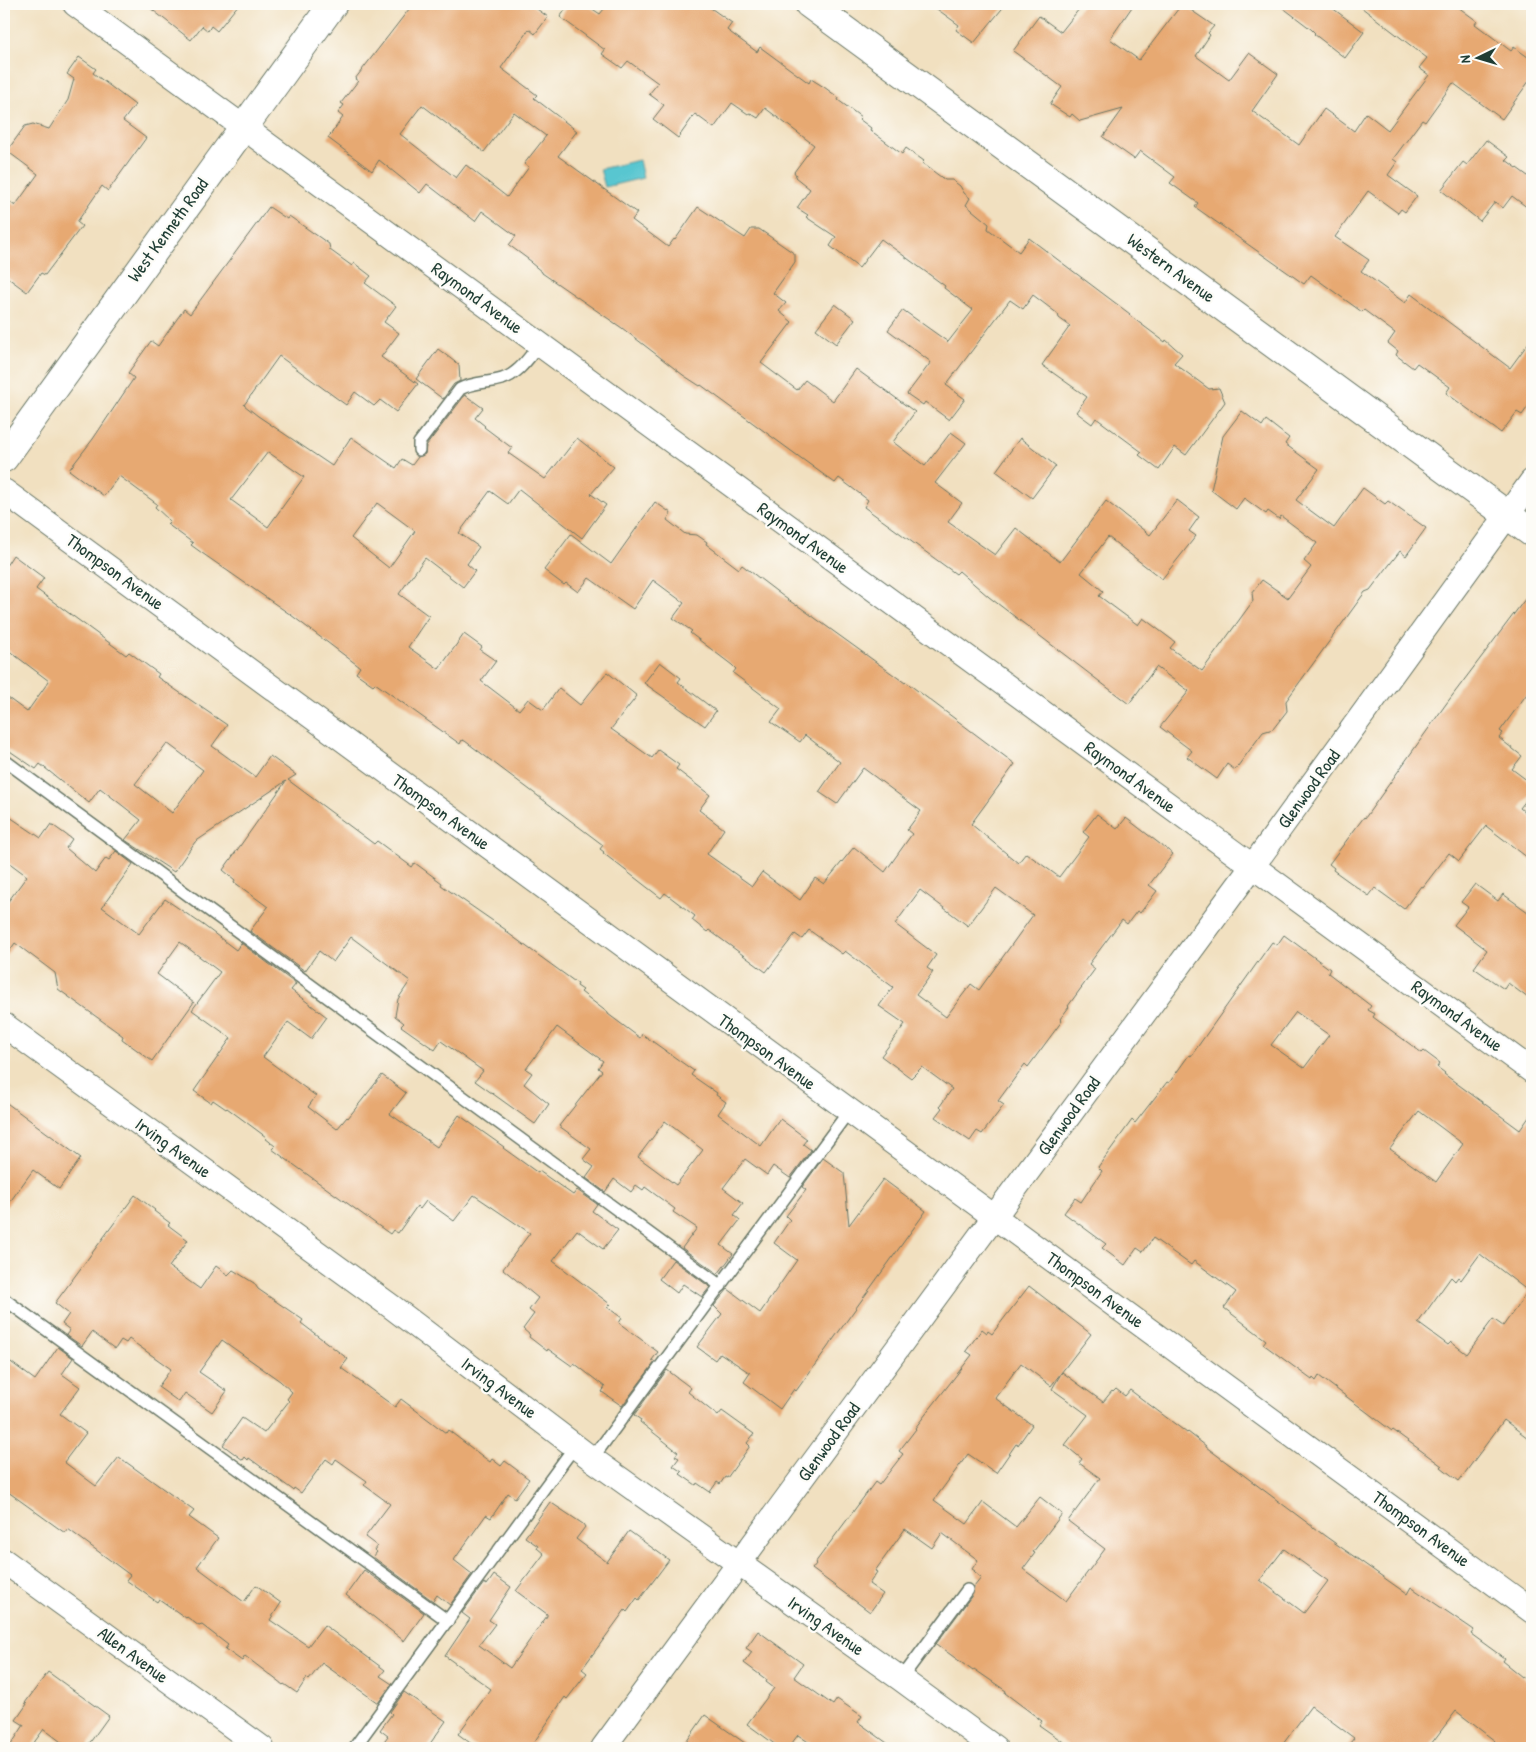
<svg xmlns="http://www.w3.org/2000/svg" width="1536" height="1752" viewBox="0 0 1536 1752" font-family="'Patrick Hand',sans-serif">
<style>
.water{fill:#59c6d0;stroke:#3c8282}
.building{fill:#e7a972;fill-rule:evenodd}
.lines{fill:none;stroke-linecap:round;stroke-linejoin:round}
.service-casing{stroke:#687665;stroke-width:14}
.minor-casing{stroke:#687665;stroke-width:26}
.tertiary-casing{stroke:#687665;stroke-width:30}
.service{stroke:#fff;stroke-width:11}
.minor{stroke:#fff;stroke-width:24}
.tertiary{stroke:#fff;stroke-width:28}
.labels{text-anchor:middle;stroke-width:4.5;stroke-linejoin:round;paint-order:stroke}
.street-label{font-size:18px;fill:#1f3d34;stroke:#fdfcf7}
</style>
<rect width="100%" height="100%" fill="#fdfcf7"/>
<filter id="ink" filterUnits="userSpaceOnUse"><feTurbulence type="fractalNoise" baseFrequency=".02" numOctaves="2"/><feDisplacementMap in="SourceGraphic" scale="10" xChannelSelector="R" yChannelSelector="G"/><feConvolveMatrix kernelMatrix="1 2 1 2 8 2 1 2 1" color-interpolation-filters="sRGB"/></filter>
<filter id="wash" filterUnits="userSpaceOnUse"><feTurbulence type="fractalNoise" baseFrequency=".0096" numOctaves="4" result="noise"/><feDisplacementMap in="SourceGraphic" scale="20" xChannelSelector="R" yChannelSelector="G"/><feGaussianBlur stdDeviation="1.12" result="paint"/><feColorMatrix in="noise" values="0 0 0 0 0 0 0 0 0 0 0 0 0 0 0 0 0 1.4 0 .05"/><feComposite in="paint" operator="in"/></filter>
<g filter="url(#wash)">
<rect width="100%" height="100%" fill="#f1e0c0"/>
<!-- water -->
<polygon class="water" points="639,160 643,178 605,187 600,169"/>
<g id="blocks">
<!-- building -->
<g class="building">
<polygon points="145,4 239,4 217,31 211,26 208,31 202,26 191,40"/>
<path d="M413 4H530L548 17 535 34 529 29 501 68 537 95 534 98 577 131 558 156 637 213 632 220 668 247 674 239 675 240 698 207 745 238 751 229H759L795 254V262L773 293 786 303 779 311 792 322 761 363 797 390 805 380 833 401 856 369 915 412 893 442 925 466 951 432 966 443 935 483 962 503 948 522 995 555 1016 528 1060 562 1106 501 1150 535 1177 500 1199 517 1189 531 1196 536 1162 579 1108 537 1081 573 1103 591 1099 596 1138 625 1143 618 1175 642 1170 648 1202 671 1253 601 1252 593 1262 580 1288 598 1311 567 1304 561 1317 543 1281 516 1279 519 1268 511 1266 514 1244 498 1236 509 1211 490 1223 436 1242 411 1262 426 1266 420 1289 438 1285 444 1319 469 1296 500 1334 528 1363 488 1385 504 1388 501 1426 528 1406 556 1400 551 1370 590 1365 592 1286 701 1287 711 1273 729 1263 732 1235 770 1227 764 1217 779 1187 757 1192 751 1160 727 1189 691 1156 667 1129 704 989 597 959 571 956 574 864 507 868 500 839 478 835 483 701 385 700 386 683 375 622 328 542 273V272L531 263 532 262 509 245 516 236 482 211 475 221 427 184 420 193 379 160 372 171 328 138 343 117 338 113 344 105 341 103 358 81 355 79ZM422 105 484 152 514 112 546 136 524 164 529 167 507 197 466 165 456 178 400 134Z"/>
<polygon points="570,4 585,4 600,14 608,4 705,4 732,23 727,30 757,52 760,47 809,83 811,79 824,87 839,98 838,100 861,117 859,119 871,128 870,130 902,154 906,148 924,161 922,163 945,180 952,180 960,186 964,193 970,198 966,205 989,224 988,229 1019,252 1029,238 1130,314 1129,315 1165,342 1166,340 1182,354 1174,363 1209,389 1219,388 1225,402 1186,455 1175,447 1159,470 1139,455 1142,452 1096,418 1092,424 1076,412 1087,397 1042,365 1070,326 1059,318 1058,314 1033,295 1023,309 1010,300 946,385 965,399 949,420 925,402 923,405 907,394 931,362 888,330 903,310 948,342 973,310 944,288 945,286 881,239 859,268 830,246 836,237 806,217 808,215 797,208 810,189 795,177 796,175 794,172 814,145 765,108 758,118 750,113 748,114 732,103 714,128 695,114 678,138 653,119 664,105 649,94 658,83 628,61 622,68 602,54 605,50 560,17"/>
<polygon points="930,4 1006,4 974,43 956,30 959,25"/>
<polygon points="1083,4 1134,4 1110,39 1139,60 1182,4 1214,26 1208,33 1210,35 1196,56 1229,80 1249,53 1278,74 1252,111 1299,145 1324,109 1354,131 1366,113 1388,130 1429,75 1419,68 1427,58 1357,4 1454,4 1477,21 1475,24 1511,51 1514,47 1532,60 1532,77 1502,119 1453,83 1425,122 1422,120 1393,159 1397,162 1388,175 1417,196 1405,212 1401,209 1398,213 1368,191 1335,237 1369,260 1361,271 1405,303 1411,294 1510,368 1532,338 1532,401 1522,415 1517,412 1501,433 1446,393 1450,387 1417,363 1413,368 1396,355 1398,351 1388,343 1395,333 1364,310 1362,312 1311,275 1304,284 1195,207 1198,203 1170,183 1175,177 1140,151 1134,159 1103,137 1123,109 1080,121 1072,114 1070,117 1050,104 1062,87 1013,51 1039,16 1061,32"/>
<polygon points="1278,4 1327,4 1364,32 1345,58 1314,34 1315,33 1311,29"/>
<polygon points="79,57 96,69 93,73 135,105 123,121 146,138 108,191 102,186 77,222 82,226 45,275 41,273 27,292 4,275 4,197 15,206 38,174 7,151 25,126 33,124 49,129 68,100 74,79 67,74"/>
<polygon points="1486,140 1509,157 1506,160 1532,179 1532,211 1512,196 1503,208 1495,202 1480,221 1441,190 1463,162 1467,165"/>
<path d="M269 207 287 219 289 216 329 244 330 250 352 266 354 263 371 276 365 283 396 306 384 322 399 333 381 357 418 384 396 412 380 400 374 406 355 392 346 405 279 356 244 405 258 416 332 466 351 437 396 468 402 459 412 465 418 457 425 454 426 446 465 395 483 408 475 418 485 426 484 427 512 448 508 453 545 479 577 438 614 467 591 494 606 505 582 538 519 489 508 504 490 491 459 533 479 547 467 564 475 571 463 587 425 558 399 594 429 616 408 647 439 669 464 634 482 647 480 650 496 661 481 681 519 710 528 699 543 710 559 688 580 705 607 672 637 696 611 729 652 758 658 750 679 765 676 769 710 795 699 810 724 829 707 854 752 886 762 872 800 900 815 878 824 884 854 847 885 872 912 834 907 830 921 811 863 768 837 804 819 792 840 762 805 735 800 742 771 722 781 709 733 673 736 669 732 665 690 633 692 631 673 618 684 603 653 580 633 609 589 578 578 592 566 583 564 585 544 570 571 534 611 564 655 502 671 513 667 520 685 534 697 535 707 542 706 544 739 569 742 565 784 597 797 606V605L905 683 906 682 1015 764 971 824 1018 863 1026 853 1059 877 1089 837 1083 832 1097 814 1117 829 1126 818 1173 854 1149 885 1157 891 1140 913 1137 911 1127 924 1122 920 1089 964 1095 969 1068 1006 1069 1007 1060 1019 1062 1021 1028 1067 1025 1064 998 1101 1004 1105 982 1134 977 1131 970 1141 935 1117 942 1108 940 1106 952 1089 922 1067 911 1078 881 1056 905 1024 879 1006 893 987 845 951 842 954 809 930 802 939 795 934 766 972 709 930 707 932 692 920 695 916 665 893 661 898 603 853 604 852 600 849 603 845 465 741 462 740 460 744 375 683 373 685 356 673 360 667 291 615 202 553 191 545 193 543 167 524 170 521 155 507 157 504 119 476 104 496 69 470 93 439 134 378 128 373 151 341 158 346 184 309 190 314ZM268 452 304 477 268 527 231 500ZM377 503 415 531 389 568 351 538ZM996 888 1033 915 979 990 971 984 946 1017 916 995 933 972 927 968 936 955 895 924 920 890 968 926Z"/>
<polygon points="835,304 855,319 836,344 816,329"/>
<polygon points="438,349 459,365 460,381 454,384 443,399 416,379"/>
<polygon points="1020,438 1056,466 1032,498 996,471"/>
<path d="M13 555 44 578 36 589 126 655 129 652 159 674 157 677 227 725 212 746 255 777 270 756 296 775 288 780 374 844 377 841 412 867 415 863 442 883 441 885 506 930 505 931 578 984 577 986 583 990 581 992 608 1013V1014L640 1038 642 1034 694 1071 691 1075 717 1093 716 1095 726 1102 718 1114 761 1146 780 1119 807 1139 803 1144 811 1150 790 1178 773 1166 767 1175 745 1159 723 1188 743 1203 734 1215 740 1220 721 1245 733 1254 718 1274 682 1248 697 1228 673 1212 675 1209 645 1187 643 1190 636 1185 631 1192 614 1179 605 1192 586 1178 594 1167 583 1159 591 1149 559 1126 602 1071 598 1068 603 1061 557 1027 526 1069 532 1073 524 1084 549 1104 535 1124 475 1081 483 1071 441 1041 435 1050 401 1026 404 1023 395 1016 398 999 410 981 351 937 333 962 319 951 305 971 250 931 268 907 234 882 235 880 223 870 286 781 195 842 174 872 125 840 141 820 100 788 89 803 40 764 36 769 4 747V695L27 712 49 681 4 647V569ZM167 743 203 770 172 813 135 784ZM665 1121 703 1150 676 1185 638 1157Z"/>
<polygon points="1532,590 1532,687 1500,731 1503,733 1499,738 1522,756 1512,769 1532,784 1532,793 1520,808 1532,818 1532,861 1486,826 1459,861 1449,853 1423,887 1421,886 1404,909 1375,888 1369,896 1333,870 1334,868 1329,864 1364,817 1365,818 1446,704"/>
<polygon points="660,662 681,678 678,682 716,711 705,726 644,683"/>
<polygon points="4,813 41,838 51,824 72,839 66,848 95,873 106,858 109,860 116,851 133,864 102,907 139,934 165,899 203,925 236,950 241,943 296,984 291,990 327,1017 311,1039 288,1022 263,1057 316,1096 308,1107 337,1129 347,1117 348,1118 382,1075 406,1093 390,1114 437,1147 459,1115 504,1147 503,1148 538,1173 539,1171 573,1195 577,1190 597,1204 592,1211 618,1230 603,1249 577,1230 553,1261 610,1304 607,1307 622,1318 619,1323 658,1352 652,1360 655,1362 622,1406 602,1392 605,1387 574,1363 572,1366 548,1349 547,1351 529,1337 530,1335 523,1329 534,1314 529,1310 538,1298 503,1269 530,1233 474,1195 454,1221 426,1201 420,1209 417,1206 398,1233 393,1230 390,1234 272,1149 275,1146 265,1138 266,1137 227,1108 226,1109 213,1100 211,1103 194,1091 231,1038 192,1010 220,972 180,942 157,974 194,1002 152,1061 122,1039 123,1036 58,989 55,973 15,943 4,959 4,907 27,876 4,859"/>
<polygon points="1475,884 1498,901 1503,894 1532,915 1532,1001 1508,983 1504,989 1474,968 1487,950 1454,925 1468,907 1461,902"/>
<path d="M1284 935 1330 969 1328 973 1371 1006 1368 1010 1375 1014 1373 1017 1422 1053 1424 1051 1440 1063 1437 1067 1445 1073 1444 1074 1520 1130 1532 1113V1441L1504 1420 1459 1481 1441 1467 1442 1466 1393 1430 1392 1431 1319 1376 1316 1381 1313 1378 1312 1380 1263 1344 1266 1340 1224 1308 1236 1292 1194 1261 1191 1265 1153 1238 1143 1252 1137 1248 1125 1265 1102 1248 1106 1244 1064 1213 1075 1198 1081 1202 1102 1171 1098 1167 1132 1120 1135 1123 1167 1082 1169 1083 1189 1055 1191 1056 1272 942 1277 945ZM1296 1012 1329 1035 1304 1068 1271 1045ZM1419 1111 1463 1144 1436 1182 1390 1149ZM1480 1254 1528 1291 1503 1326 1493 1319 1467 1354 1451 1342 1448 1345 1418 1323 1451 1277 1455 1281 1458 1277 1461 1280Z"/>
<polygon points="4,1101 81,1158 59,1189 33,1170 4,1210"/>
<polygon points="823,1158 844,1173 849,1225 883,1179 926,1211 796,1391 794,1389 780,1409 744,1382 750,1373 720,1353 715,1360 697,1347 722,1314 714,1306 728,1289 760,1313 797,1260 774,1243 790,1220 786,1216 806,1190 802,1187"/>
<polygon points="135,1195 155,1210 154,1211 170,1223 168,1225 188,1240 169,1267 200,1289 216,1266 228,1275 233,1270 254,1283 258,1289 303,1320 301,1323 348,1359 341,1368 395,1407 401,1399 446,1433 448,1430 490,1462 492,1459 501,1466 505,1461 529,1479 515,1498 508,1493 491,1518 486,1515 454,1560 472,1574 450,1605 437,1595 433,1601 373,1557 377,1552 374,1550 377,1546 365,1537 390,1504 364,1485 367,1481 336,1459 333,1464 326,1459 301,1493 294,1488 293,1490 249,1458 248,1460 245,1457 243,1460 223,1445 242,1418 264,1433 289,1401 287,1399 292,1392 280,1381 222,1340 199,1372 227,1391 212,1412 185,1393 179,1402 158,1387 171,1369 129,1339 126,1343 121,1340 115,1349 92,1332 82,1346 66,1335 70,1330 62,1324 69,1314 55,1303"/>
<polygon points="673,1260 710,1287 702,1297 683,1284 677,1293 659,1279"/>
<path d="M1029 1286 1091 1334 1051 1386 1021 1363 995 1398 1032 1425 1018 1445 1016 1444 996 1473 968 1454 934 1500 967 1524 983 1502 1016 1527 1040 1497 1062 1514 1033 1552 1035 1553 1023 1569 1066 1601 1105 1549 1068 1521 1100 1478 1079 1463 1082 1459 1065 1445 1088 1415 1052 1389 1062 1372 1103 1402 1112 1391 1113 1392 1116 1389 1125 1396 1130 1390 1187 1433 1188 1432 1206 1446V1447L1325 1536 1407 1594 1411 1587 1474 1630 1471 1634 1504 1658 1502 1661 1532 1685V1748H1490L1495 1741 1456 1711 1428 1748H1346L1354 1738 1311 1706 1280 1748H1072L1039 1725 1042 1721 1005 1693 1006 1691 974 1669 973 1671 936 1644 973 1594 974 1587 981 1578 974 1572 975 1571 972 1569 978 1560 942 1533 932 1548 905 1529 875 1571 877 1572 869 1584 883 1594 870 1612 812 1569 816 1564 815 1563 875 1482 879 1485 903 1454 899 1451 916 1429 915 1428 972 1355 966 1351 982 1329 987 1333 988 1331 992 1334ZM1284 1549 1328 1581 1304 1613 1260 1580Z"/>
<polygon points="58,1347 73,1358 62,1374 80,1387 60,1414 86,1433 64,1462 96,1486 119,1457 194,1511 189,1517 218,1538 197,1567 244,1602 256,1585 281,1603 270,1620 308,1646 324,1625 385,1670 380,1676 392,1684 378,1703 322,1663 309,1680 307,1678 297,1693 284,1684 283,1685 245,1656 242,1661 225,1649 228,1645 202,1625 199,1626 187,1617 186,1618 159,1599 157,1602 126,1580 130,1575 68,1529 65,1533 4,1489 4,1357 35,1380"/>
<polygon points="667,1370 691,1388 688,1392 718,1416 722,1411 754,1434 747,1443 750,1446 727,1478 725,1477 720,1484 717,1482 710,1492 697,1483 696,1485 680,1474 682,1472 673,1466 679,1458 675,1456 678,1452 640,1422 641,1420 634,1415"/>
<polygon points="550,1502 583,1524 585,1527 576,1539 607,1562 629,1531 669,1560 639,1600 637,1598 627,1612 625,1610 582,1669 587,1673 567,1699 565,1697 530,1748 477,1748 458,1734 491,1689 445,1656 470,1619 462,1613 484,1583 487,1585 494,1575 511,1587 489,1620 495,1624 479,1645 510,1668 547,1616 547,1614 516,1591 544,1554 537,1548 538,1546 525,1537"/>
<polygon points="364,1570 424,1613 404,1641 346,1595"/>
<polygon points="758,1631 803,1664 794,1677 833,1705 837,1699 862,1716 858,1722 894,1748 817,1748 798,1735 788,1748 780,1748 747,1724 774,1688 766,1682 767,1680 744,1663 752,1652 746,1648"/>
<polygon points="48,1672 109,1716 86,1748 69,1748 44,1729 30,1748 9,1748 24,1725 16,1720 27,1704 25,1703"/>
<polygon points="404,1692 446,1721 427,1748 379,1748 388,1736 380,1730 392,1714 390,1712"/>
<polygon points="705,1715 752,1748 682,1748"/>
</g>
</g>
</g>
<g filter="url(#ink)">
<use href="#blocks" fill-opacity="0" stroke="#687665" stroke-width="1"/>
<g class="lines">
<defs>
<g id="service">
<path d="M419 450V443L460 389C473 382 488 383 502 379 519 374 529 357 540 344"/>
<polyline points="4,760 721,1286"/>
<polyline points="4,1299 448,1621"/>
<polyline points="592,1459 849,1111"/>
<polyline points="901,1679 967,1590"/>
<polyline points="354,1748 575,1446"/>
</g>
<g id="minor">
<polyline points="75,4 1532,1071"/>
<polyline points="4,491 1532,1611"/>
<polyline points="4,1025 392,1307 592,1459 901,1679 995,1748"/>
<polyline points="4,1561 262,1748"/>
<polyline points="603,1748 1252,867 1532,481"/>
</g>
<g id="tertiary">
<polyline points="809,4 1532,533"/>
<polyline points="4,458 333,4"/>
</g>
</defs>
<!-- service casing -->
<use href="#service" class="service-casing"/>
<!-- minor casing -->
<use href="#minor" class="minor-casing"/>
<!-- tertiary casing -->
<use href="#tertiary" class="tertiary-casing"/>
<!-- service -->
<use href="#service" class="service"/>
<!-- minor -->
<use href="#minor" class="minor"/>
<!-- tertiary -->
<use href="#tertiary" class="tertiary"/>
</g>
</g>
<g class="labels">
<!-- street labels -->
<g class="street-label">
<text transform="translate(168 230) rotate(-54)" y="6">West Kenneth Road</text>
<text transform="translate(1171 268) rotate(36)" y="6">Western Avenue</text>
<text transform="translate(477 298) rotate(36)" y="6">Raymond Avenue</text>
<text transform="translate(803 538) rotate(36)" y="6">Raymond Avenue</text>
<text transform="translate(115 572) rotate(36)" y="6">Thompson Avenue</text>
<text transform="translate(1130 777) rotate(36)" y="6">Raymond Avenue</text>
<text transform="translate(1309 789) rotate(-54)" y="6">Glenwood Road</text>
<text transform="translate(441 812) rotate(36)" y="6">Thompson Avenue</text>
<text transform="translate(1457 1016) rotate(36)" y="6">Raymond Avenue</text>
<text transform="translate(767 1052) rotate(36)" y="6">Thompson Avenue</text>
<text transform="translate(1069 1116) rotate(-54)" y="6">Glenwood Road</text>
<text transform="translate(173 1148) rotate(36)" y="6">Irving Avenue</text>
<text transform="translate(1095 1290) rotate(36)" y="6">Thompson Avenue</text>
<text transform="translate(499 1388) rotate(37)" y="6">Irving Avenue</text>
<text transform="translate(829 1442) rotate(-54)" y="6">Glenwood Road</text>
<text transform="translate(1421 1529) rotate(36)" y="6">Thompson Avenue</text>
<text transform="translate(826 1626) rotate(35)" y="6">Irving Avenue</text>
<text transform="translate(133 1655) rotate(36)" y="6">Allen Avenue</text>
</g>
</g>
<!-- margin -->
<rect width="1536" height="1752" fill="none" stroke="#fdfcf7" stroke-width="20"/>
<!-- north arrow -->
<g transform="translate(1478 58) rotate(265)" stroke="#fdfcf7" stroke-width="4" paint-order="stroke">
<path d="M0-4L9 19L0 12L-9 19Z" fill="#1f3d34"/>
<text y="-8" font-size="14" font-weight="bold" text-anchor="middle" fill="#1f3d34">N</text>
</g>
</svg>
